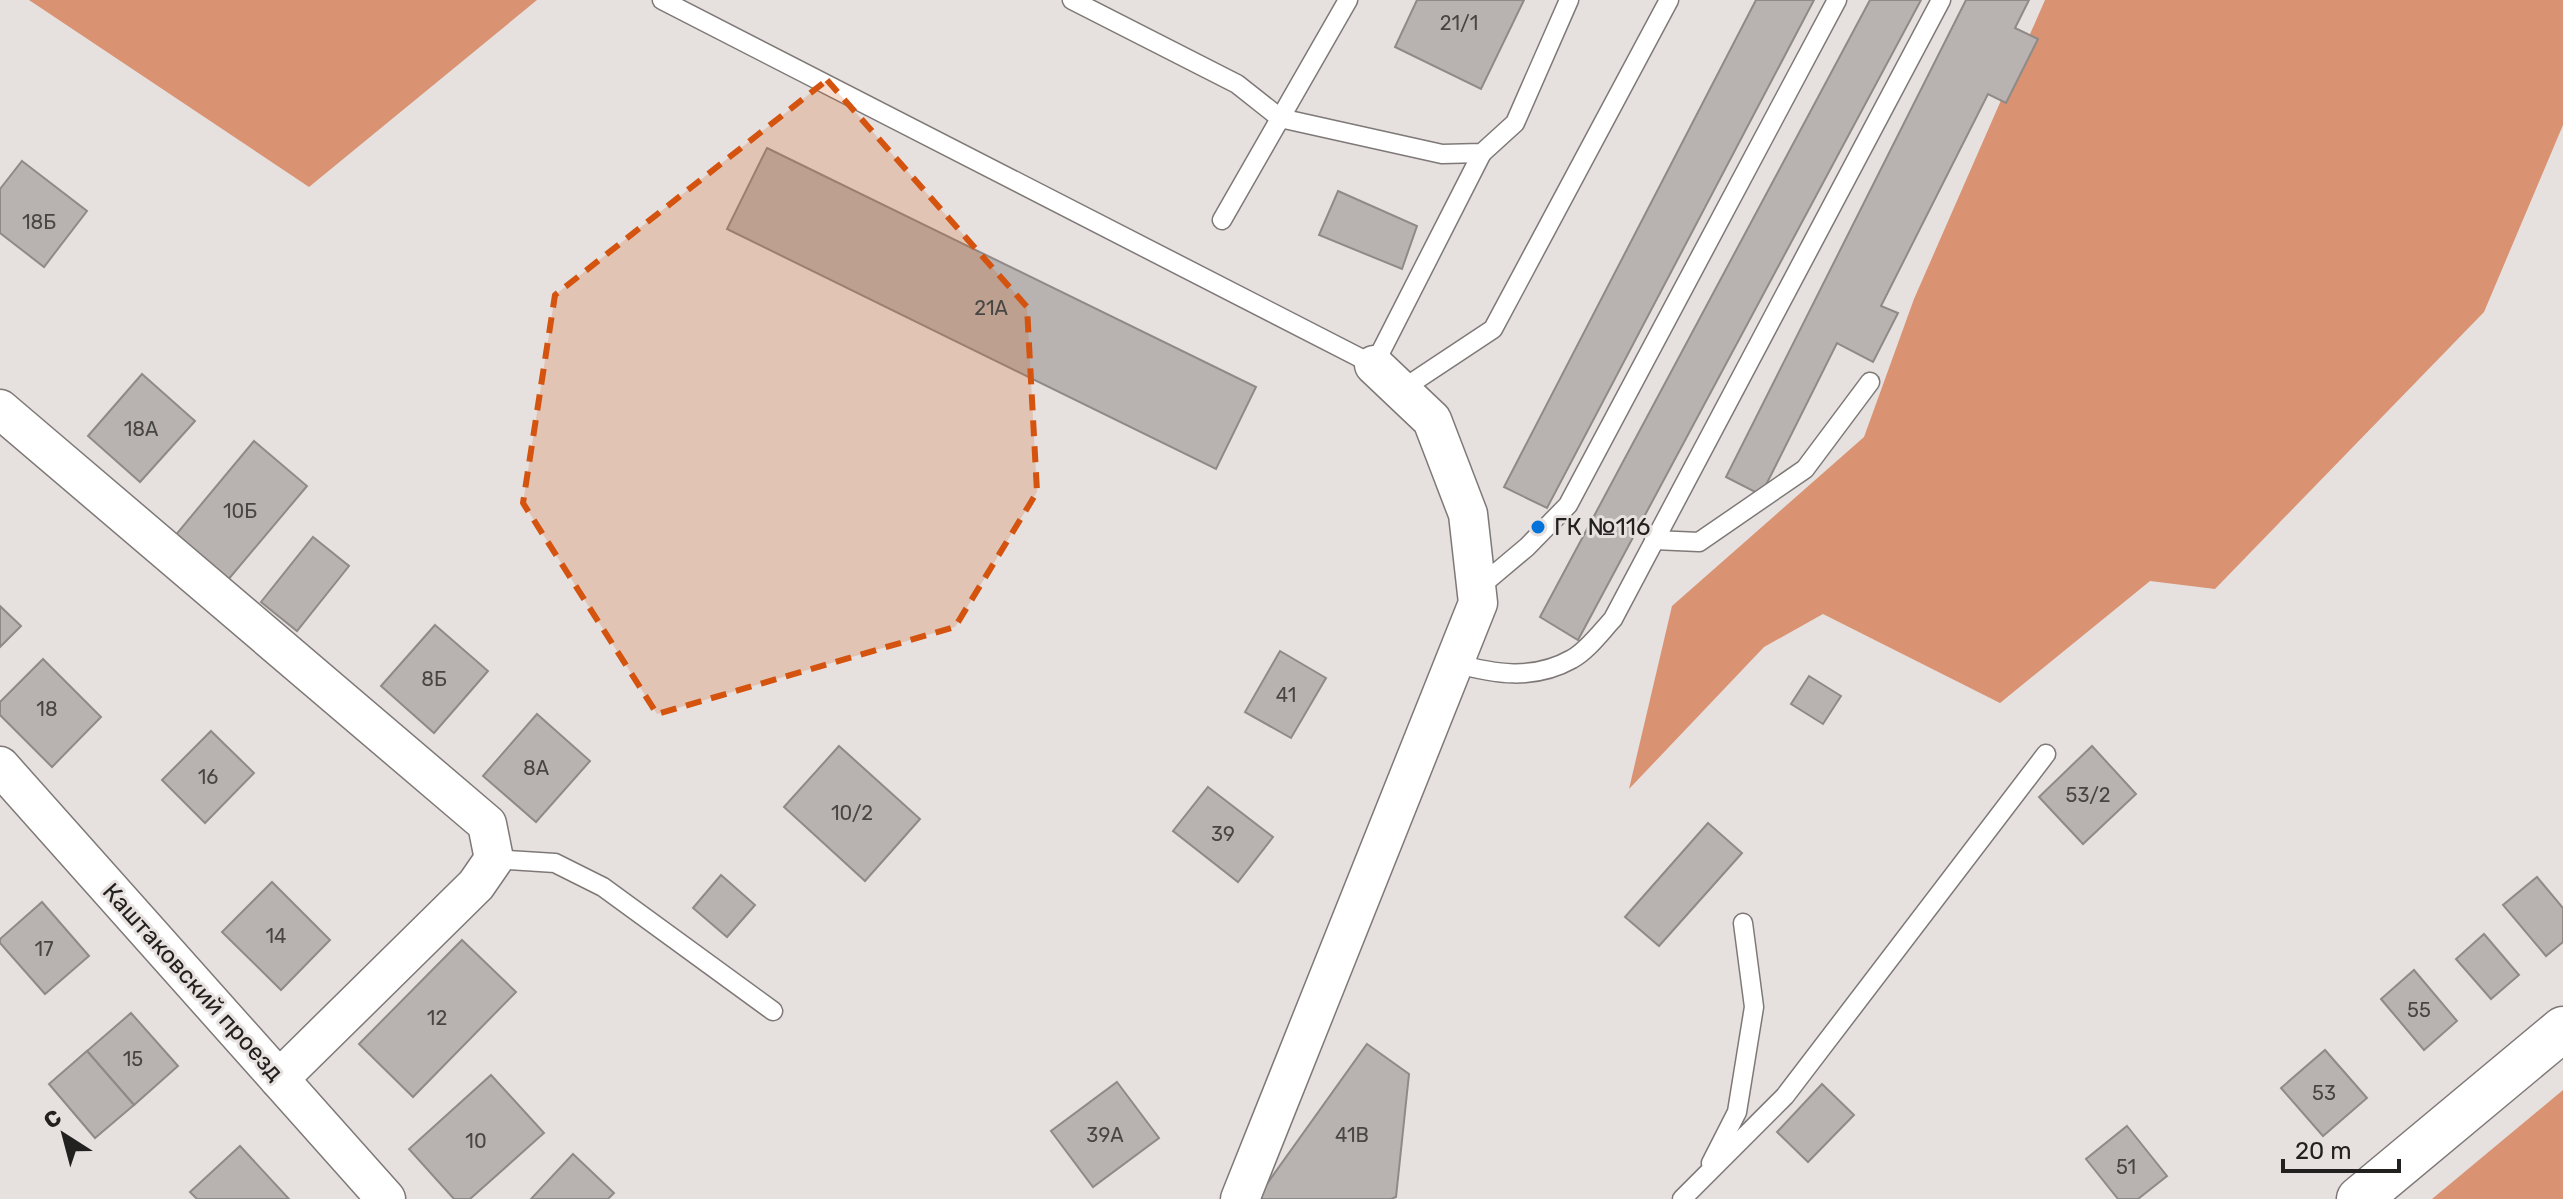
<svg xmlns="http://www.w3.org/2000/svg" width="2563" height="1199" viewBox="0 0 2563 1199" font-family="Rubik,sans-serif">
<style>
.forest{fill:#d99272}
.building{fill:#b8b3b1;stroke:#8f8a88;stroke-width:2}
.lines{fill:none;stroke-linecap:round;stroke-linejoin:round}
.lane-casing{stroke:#7e7977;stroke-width:21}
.street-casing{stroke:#7e7977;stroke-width:41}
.secondary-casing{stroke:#7e7977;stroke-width:47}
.lane{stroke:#fff;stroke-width:18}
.street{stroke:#fff;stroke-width:38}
.secondary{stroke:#fff;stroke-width:44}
.marked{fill:#d4530e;fill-opacity:0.2;stroke:#d4530e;stroke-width:6;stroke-dasharray:16 10;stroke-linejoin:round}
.poi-dot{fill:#0072d9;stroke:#e6e0de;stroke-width:3}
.labels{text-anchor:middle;stroke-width:6;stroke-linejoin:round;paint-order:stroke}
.number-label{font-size:20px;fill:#484644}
.poi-label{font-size:24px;fill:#232120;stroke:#e6e0de;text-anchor:start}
.street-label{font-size:24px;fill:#232120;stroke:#e6e0de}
</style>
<rect width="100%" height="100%" fill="#e6e0de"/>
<!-- forest -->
<g class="forest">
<polygon points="29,0 537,0 309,187"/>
<polygon points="2045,0 2563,0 2563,125 2484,312 2215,589 2150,581 2000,703 1823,614 1764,647 1629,789 1672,606 1864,437 1914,299"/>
<polygon points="2563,1090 2563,1199 2432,1199"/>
</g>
<!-- building -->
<g class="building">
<polygon points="1417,0 1524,0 1481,89 1395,47"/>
<polygon points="1756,0 1814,0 1547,508 1504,487"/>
<polygon points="1870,0 1921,0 1578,640 1540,617"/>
<polygon points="1966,0 2029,0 2015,28 2038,39 2006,103 1988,94 1881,306 1898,313 1873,362 1837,343 1761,495 1726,477"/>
<polygon points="767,148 1256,387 1216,469 727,229"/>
<polygon points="22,161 87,211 44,267 0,233 0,189"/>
<polygon points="1338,191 1417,226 1402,269 1319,235"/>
<polygon points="142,374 195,421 140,482 88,436"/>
<polygon points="254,441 307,486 227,581 174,537"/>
<polygon points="313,537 349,566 297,631 261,602"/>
<polygon points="0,606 21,626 0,647"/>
<polygon points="435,625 488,671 434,733 381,686"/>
<polygon points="1280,651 1326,678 1291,738 1245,712"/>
<polygon points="43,659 101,717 52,767 0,715 0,702"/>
<polygon points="1809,676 1841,696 1823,724 1791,704"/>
<polygon points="537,714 590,761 536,822 483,776"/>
<polygon points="211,731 254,773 205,823 162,780"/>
<polygon points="839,746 920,819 865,881 784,807"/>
<polygon points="2092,746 2136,794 2083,844 2039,797"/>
<polygon points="1208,787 1273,837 1238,882 1173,831"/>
<polygon points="1708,823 1742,853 1659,946 1625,917"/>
<polygon points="721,875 755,905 727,937 693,908"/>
<polygon points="2537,877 2563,908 2563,942 2546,956 2503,905"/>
<polygon points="272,882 330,940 281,990 222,932"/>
<polygon points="42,902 89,956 45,994 0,943 0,939"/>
<polygon points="2484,934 2519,975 2491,999 2456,959"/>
<polygon points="462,940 516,992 413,1097 359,1044"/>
<polygon points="2414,970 2457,1021 2424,1050 2381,999"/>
<polygon points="131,1013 178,1066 134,1105 87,1051"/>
<polygon points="1367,1044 1409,1074 1396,1197 1391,1199 1256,1199"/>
<polygon points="2325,1050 2367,1098 2323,1136 2281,1088"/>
<polygon points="87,1051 134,1105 95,1138 49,1084"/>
<polygon points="491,1075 544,1133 470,1199 454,1199 409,1149"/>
<polygon points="1117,1082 1159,1138 1093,1187 1051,1131"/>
<polygon points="1822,1084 1854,1115 1808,1162 1777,1132"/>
<polygon points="2127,1126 2167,1176 2138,1199 2118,1199 2086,1159"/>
<polygon points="240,1146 289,1199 197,1199 190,1192"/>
<polygon points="573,1154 614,1193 608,1199 531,1199"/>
</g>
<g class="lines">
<defs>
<g id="lane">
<polyline points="662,0 1374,365 1482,153"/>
<polyline points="1072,0 1237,84 1280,118 1442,154 1482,153 1515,123 1569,0"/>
<polyline points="1222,220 1348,0"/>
<polyline points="1401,390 1493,329 1669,0"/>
<polyline points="1654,540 1699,542 1805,469 1870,382"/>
<polyline points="1477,589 1527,547 1568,505 1837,0"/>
<path d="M1454 663C1494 674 1533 681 1572 659 1587 651 1601 632 1613 619L1941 0"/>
<polyline points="494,859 555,863 603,887 773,1011"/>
<polyline points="1711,1163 1737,1112 1754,1007 1743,923"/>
<polyline points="1682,1199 1785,1096 2046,754"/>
</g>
<g id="street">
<polyline points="0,409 487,824 494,859 476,885 279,1079"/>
<polyline points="0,766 386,1199"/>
<polyline points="1240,1199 1478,603 1468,514 1432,420 1374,365"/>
</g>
<polyline id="secondary" points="2359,1199 2563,1029"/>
</defs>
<!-- lane casing -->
<use href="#lane" class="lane-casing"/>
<!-- street casing -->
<use href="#street" class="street-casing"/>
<!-- secondary casing -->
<use href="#secondary" class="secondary-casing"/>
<!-- lane -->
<use href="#lane" class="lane"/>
<!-- street -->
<use href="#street" class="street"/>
<!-- secondary -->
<use href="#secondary" class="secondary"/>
</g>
<!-- marked area -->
<path class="marked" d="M827 80 1027 307 1037 492 955 627 657 714 523 503 555 295Z"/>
<!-- markers -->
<circle class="poi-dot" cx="1538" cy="527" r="8"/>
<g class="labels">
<!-- number labels -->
<g class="number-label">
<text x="1459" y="30">21/1</text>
<text x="39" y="229">18Б</text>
<text x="991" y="315">21А</text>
<text x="141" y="436">18А</text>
<text x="240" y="518">10Б</text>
<text x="434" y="686">8Б</text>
<text x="1286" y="702">41</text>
<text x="47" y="716">18</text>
<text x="536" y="775">8А</text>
<text x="208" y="784">16</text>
<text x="2088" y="802">53/2</text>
<text x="852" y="820">10/2</text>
<text x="1223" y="841">39</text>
<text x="276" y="943">14</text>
<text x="44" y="956">17</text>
<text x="2419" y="1017">55</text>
<text x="437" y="1025">12</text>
<text x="133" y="1066">15</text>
<text x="2324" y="1100">53</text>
<text x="1105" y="1142">39А</text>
<text x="1352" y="1142">41В</text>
<text x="476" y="1148">10</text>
<text x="2126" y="1174">51</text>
</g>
<!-- poi labels -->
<g class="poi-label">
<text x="1554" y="535">ГК №116</text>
</g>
<!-- street labels -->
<g class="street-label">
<text transform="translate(193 982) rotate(48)" y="8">Каштаковский проезд</text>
</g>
</g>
<!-- north arrow -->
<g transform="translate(64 1135) rotate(324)" stroke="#e6e0de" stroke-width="6" paint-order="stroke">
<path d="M0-6L14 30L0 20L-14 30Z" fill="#232120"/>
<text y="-12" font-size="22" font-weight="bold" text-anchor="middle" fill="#232120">С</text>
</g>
<!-- scale -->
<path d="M2283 1159v12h116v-12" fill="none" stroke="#232120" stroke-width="4"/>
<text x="2295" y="1159" font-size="24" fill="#232120" stroke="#e6e0de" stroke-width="6" paint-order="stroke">20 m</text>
</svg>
